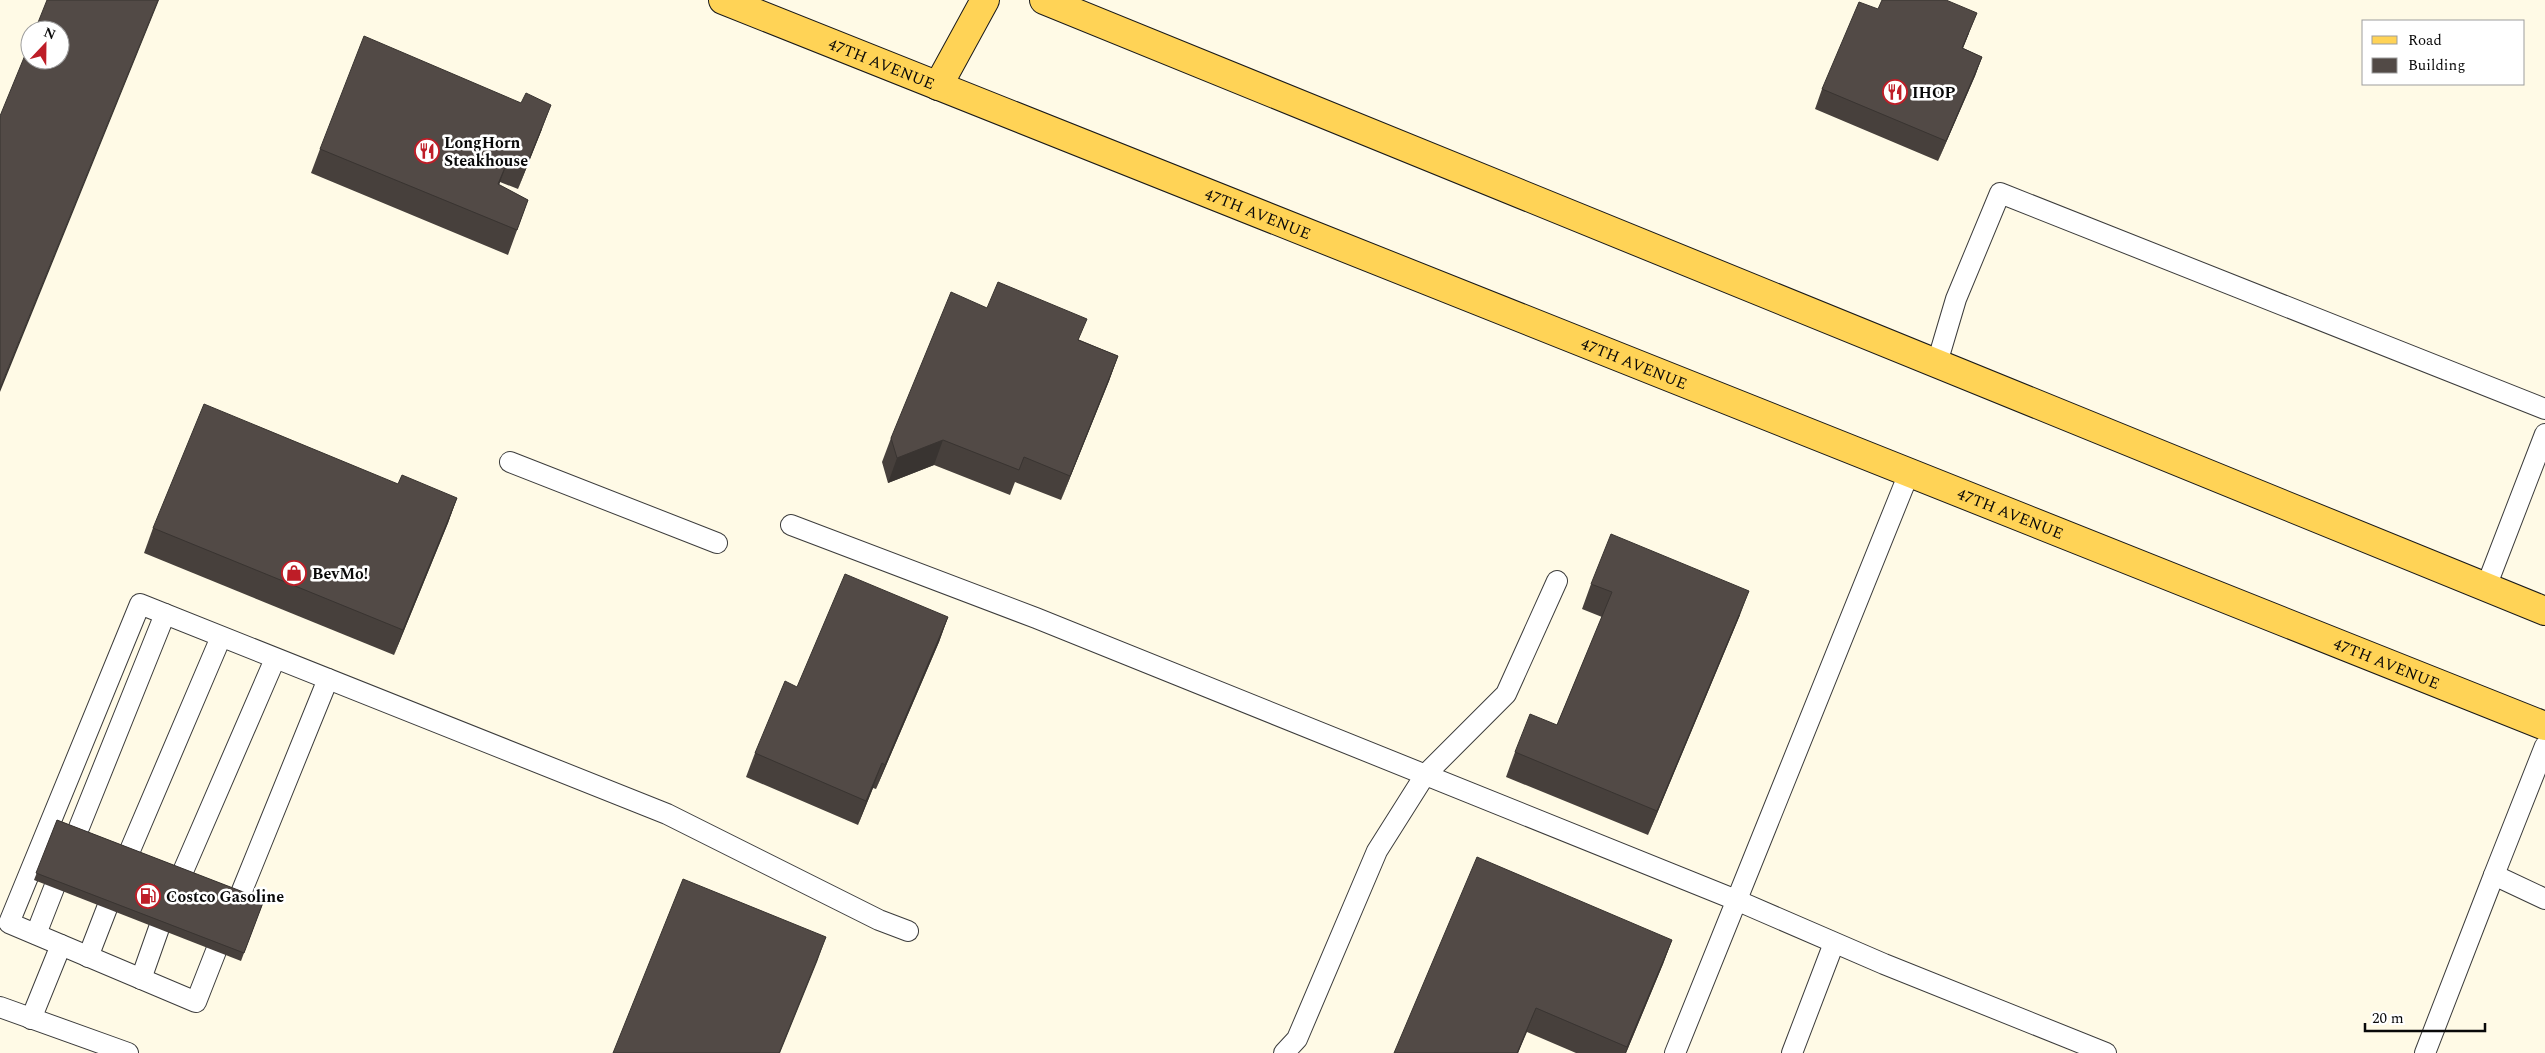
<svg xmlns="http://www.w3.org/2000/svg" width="2545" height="1053" viewBox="0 0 2545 1053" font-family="Spectral,serif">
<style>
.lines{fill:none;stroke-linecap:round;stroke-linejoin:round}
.lane-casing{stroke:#3c3c3c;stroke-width:22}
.primary-casing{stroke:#1a1a1a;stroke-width:30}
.lane{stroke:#fff;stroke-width:20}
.primary{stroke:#ffd356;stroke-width:28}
.wall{fill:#47403c}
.shaded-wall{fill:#393431}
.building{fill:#524a46;stroke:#393431}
.labels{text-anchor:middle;stroke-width:5;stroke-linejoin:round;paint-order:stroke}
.street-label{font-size:16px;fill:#090909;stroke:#fff}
.poi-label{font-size:16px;font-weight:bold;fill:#090909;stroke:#fff;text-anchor:start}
</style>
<rect width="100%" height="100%" fill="#fffae6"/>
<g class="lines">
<defs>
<g id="lane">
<polyline points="1937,363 1956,299 2000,193 2545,409"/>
<polyline points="510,462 717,543"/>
<polyline points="791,525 1036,618 1736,900 1884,964 2106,1053"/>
<polyline points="2486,587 2545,434"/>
<polyline points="2545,746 2494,875 2545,899"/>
<polyline points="76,835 165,614"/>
<polyline points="128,855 221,637"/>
<polyline points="181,876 275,659"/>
<polyline points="239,898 328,679"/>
<polyline points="36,934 54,888"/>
<polyline points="216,951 196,1002 9,923 140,604 667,814 879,920 908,931"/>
<polyline points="88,957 107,908"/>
<polyline points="141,979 159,928"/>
<polyline points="0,1007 128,1053"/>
<polyline points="31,1019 61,945"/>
<polyline points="1284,1053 1297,1039 1377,851 1425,775 1506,694 1557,581"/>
<polyline points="1675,1053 1909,473"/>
<polyline points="1792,1053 1834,943"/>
<polyline points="2425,1053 2494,875"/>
</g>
<g id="primary">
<path id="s1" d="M723 0 2545 726"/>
<polyline points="1044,0 2545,611"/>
<polyline points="938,86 985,0"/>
</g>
</defs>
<!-- lane casing -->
<use href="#lane" class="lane-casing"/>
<!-- primary casing -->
<use href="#primary" class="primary-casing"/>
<!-- lane -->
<use href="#lane" class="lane"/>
<!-- primary -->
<use href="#primary" class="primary"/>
</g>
<!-- wall -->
<g class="wall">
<polygon points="1878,9 1969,33 1963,48 1982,57 1975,76 1938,161 1815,109 1822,89"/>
<polygon points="542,129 518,189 500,182 499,185 528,200 508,255 311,173 320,149"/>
<polygon points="987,308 1080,340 1118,356 1109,381 1061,500 1015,482 1010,495 934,465 888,483 882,462 891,438"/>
<polygon points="457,498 448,523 394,655 144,553 153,528"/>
<polygon points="1591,584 1740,615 1648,835 1506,777 1515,752 1557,725 1602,617 1582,609"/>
<polygon points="948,617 939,642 876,789 873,788 858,825 746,777 755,753 797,687"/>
<polygon points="57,820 264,900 241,961 34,880"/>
<polygon points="1672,940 1663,964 1626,1053 1576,1053 1527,1032 1518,1053 1394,1053"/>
</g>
<!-- shaded-wall -->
<g class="shaded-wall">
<polygon points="158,0 159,0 0,392 0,388"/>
<polygon points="1977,13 1955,68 1962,48"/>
<polygon points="1982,57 1975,76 1938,161 1946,141"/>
<polygon points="551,105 542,129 518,189 527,164"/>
<polygon points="509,158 500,182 489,209 498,184"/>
<polygon points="1118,356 1109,381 1061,500 1070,476"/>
<polygon points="943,440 934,465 888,483 897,458"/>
<polygon points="457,498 448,523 394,655 403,630"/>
<polygon points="1749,591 1740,615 1648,835 1657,811"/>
<polygon points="948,617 939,642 876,789 885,765"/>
<polygon points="882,763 873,788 858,825 866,801"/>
<polygon points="826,937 817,962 780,1053 779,1053"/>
<polygon points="1672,940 1663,964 1626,1053 1625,1053"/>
<polygon points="1536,1008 1518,1053 1517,1053"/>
</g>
<!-- building -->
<g class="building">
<polygon points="47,0 158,0 0,388 0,116 30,43 30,60 60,60 60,30 35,30"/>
<polygon points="1882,0 1946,0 1977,13 1962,48 1982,57 1946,141 1822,89 1859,2 1878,9"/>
<polygon points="364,36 521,103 526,93 551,105 527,164 509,158 498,184 528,200 517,230 320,149"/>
<polygon points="998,282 1087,319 1078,340 1118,356 1070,476 1024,457 1019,470 943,440 897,458 891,438 951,292 987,308"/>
<polygon points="204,404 398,484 402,475 457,498 403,630 153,528"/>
<polygon points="1611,534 1749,591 1657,811 1515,752 1530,714 1557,725 1612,592 1591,584"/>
<polygon points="845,574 948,617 885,765 882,763 866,801 755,753 785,681 797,687"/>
<polygon points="57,820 264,900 244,953 36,873"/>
<polygon points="1477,857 1672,940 1627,1047 1536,1008 1517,1053 1394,1053"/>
<polygon points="683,879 826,937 779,1053 613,1053"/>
</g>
<!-- icons -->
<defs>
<symbol id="restaurant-ring" viewBox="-11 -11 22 22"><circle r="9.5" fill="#fff" stroke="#be1d27" stroke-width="1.5"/><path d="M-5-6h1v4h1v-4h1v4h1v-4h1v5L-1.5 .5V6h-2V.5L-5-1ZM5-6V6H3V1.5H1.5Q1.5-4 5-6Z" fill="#be1d27"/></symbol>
<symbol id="shop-ring" viewBox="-11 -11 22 22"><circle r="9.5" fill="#fff" stroke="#be1d27" stroke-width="1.5"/><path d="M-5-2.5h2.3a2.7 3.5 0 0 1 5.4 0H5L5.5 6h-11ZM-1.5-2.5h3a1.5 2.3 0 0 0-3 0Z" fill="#be1d27"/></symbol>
<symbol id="fuel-ring" viewBox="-11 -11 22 22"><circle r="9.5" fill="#fff" stroke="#be1d27" stroke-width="1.5"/><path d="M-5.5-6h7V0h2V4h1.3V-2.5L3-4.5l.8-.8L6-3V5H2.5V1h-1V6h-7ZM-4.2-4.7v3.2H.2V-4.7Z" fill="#be1d27"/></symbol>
</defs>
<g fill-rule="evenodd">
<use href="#restaurant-ring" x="1881" y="78" width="28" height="28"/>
<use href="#restaurant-ring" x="413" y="137" width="28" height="28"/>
<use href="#shop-ring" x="280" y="559" width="28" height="28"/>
<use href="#fuel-ring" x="134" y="882" width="28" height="28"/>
</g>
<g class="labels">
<!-- street labels -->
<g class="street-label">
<text dy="6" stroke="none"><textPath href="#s1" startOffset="171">47TH AVENUE</textPath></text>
<text dy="6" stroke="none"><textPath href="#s1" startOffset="576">47TH AVENUE</textPath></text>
<text dy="6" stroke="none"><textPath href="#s1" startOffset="981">47TH AVENUE</textPath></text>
<text dy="6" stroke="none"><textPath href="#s1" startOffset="1386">47TH AVENUE</textPath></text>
<text dy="6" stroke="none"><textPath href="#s1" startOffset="1791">47TH AVENUE</textPath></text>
</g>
<!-- poi labels -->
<g class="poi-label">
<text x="1912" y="98">IHOP</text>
<text x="444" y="148">LongHorn<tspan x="444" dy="18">Steakhouse</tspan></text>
<text x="312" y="579">BevMo!</text>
<text x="166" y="902">Costco Gasoline</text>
</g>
</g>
<!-- legend -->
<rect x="2362" y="20" width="162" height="65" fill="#ffffff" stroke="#9d9d9d"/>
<rect x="2372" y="36" width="25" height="8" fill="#ffd356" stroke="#9d9d9d"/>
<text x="2408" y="45" font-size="15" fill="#090909">Road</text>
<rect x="2372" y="58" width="25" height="15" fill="#524a46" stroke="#9d9d9d"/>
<text x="2408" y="70" font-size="15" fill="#090909">Building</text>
<!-- north arrow -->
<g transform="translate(45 45) rotate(22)"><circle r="24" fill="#ffffff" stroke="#9d9d9d"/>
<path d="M0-4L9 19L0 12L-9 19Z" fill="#be1d27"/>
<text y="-8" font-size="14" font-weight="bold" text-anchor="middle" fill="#090909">N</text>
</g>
<!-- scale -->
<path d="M2365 1023v8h120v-8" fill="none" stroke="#090909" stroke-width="2.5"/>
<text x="2372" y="1023" font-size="15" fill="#090909" stroke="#ffffff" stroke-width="4" paint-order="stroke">20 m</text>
</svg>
